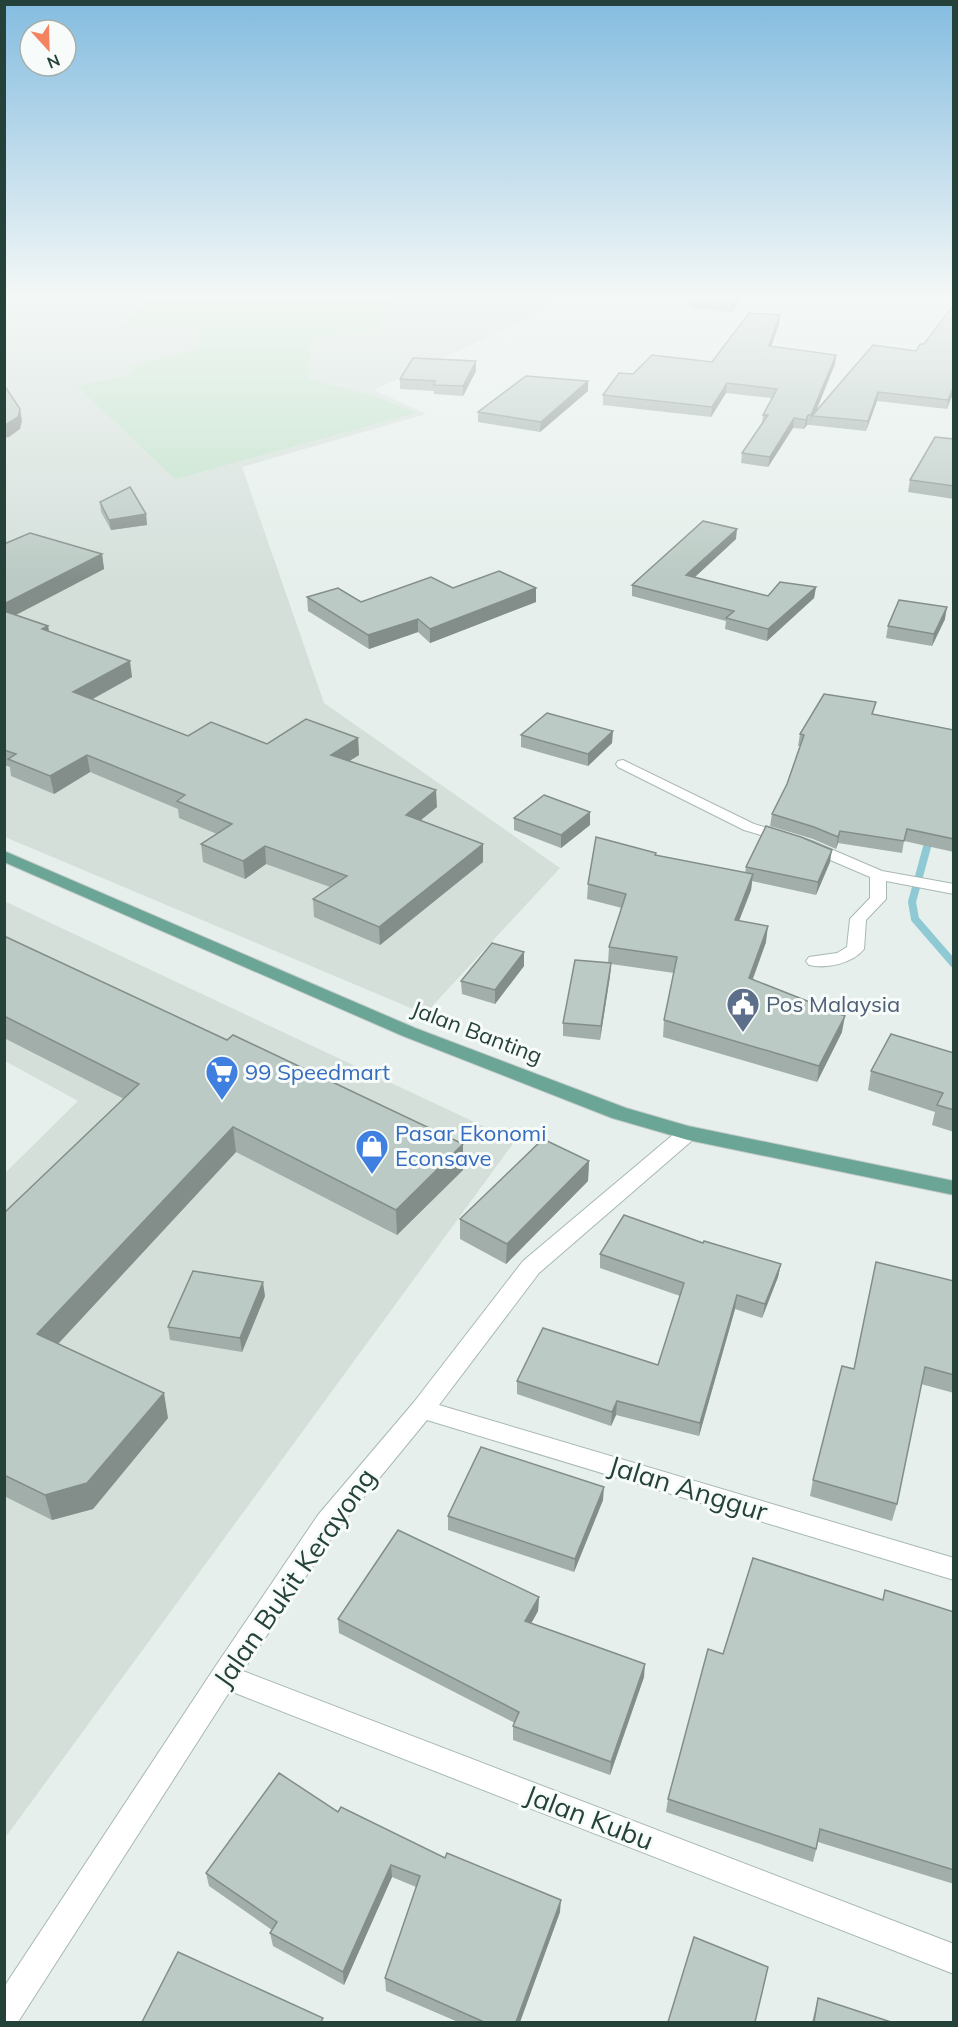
<svg xmlns="http://www.w3.org/2000/svg" width="958" height="2027" viewBox="0 0 958 2027" font-family="Mulish,sans-serif">
<style>
.built{fill:#d4dfda}
.green{fill:#bfe0c8}
.lines{fill:none;stroke-linecap:round;stroke-linejoin:round}
.stream{stroke:#8ec9d4;stroke-width:8}
.minor-casing{stroke:#a8b8b2;stroke-width:2}
.major-casing{stroke:#c2cac8;stroke-width:2}
.minor{fill:#fff;fill-rule:evenodd}
.major{fill:#6aa596;fill-rule:evenodd}
.wall{fill:#a1aea9}
.shaded-wall{fill:#838d89}
.building{fill:#bbcac4;stroke:#838d89;stroke-width:1.5}
.labels{text-anchor:middle;stroke-width:6;stroke-linejoin:round;paint-order:stroke}
.service-label{font-size:22px;fill:#4e5e75;stroke:#f7fbf9;text-anchor:start}
.street-label{font-size:22px;fill:#24423a;stroke:#f7fbf9}
.shop-label{font-size:22px;fill:#366cbe;stroke:#f7fbf9;text-anchor:start}
.near-street-label{font-size:27px;fill:#24423a;stroke:#f7fbf9}
</style>
<rect width="100%" height="100%" fill="#e6efeb"/>
<!-- built -->
<g class="built">
<polygon points="4,296 566,296 550,308 374,390 426,414 242,467 324,703 560,868 425,1014 5,837"/>
<polygon points="4,901 515,1141 5,1838 5,1173 78,1101 5,1061"/>
</g>
<!-- green -->
<polygon class="green" points="147,296 397,296 378,330 315,337 310,348 308,379 375,396 416,413 175,479 77,386 130,375 132,366 198,349 200,326 125,327"/>
<g class="lines">
<!-- stream -->
<polyline class="stream" points="930,836 912,902 915,919 954,964"/>
<defs>
<g id="minor">
<path d="M623 760 754 824 812 841 882 871 954 884V894L886 881V899L866 920 864 949C852 964 826 969 809 965L806 961 809 957 837 953 847 947 850 919 870 898V877L800 847 744 830 618 767 616 764 618 761Z"/>
<polygon points="688,1126 695,1128 698,1133 695,1138 539,1273 439,1405 954,1558 954,1580 427,1420 336,1531 243,1671 954,1944 954,1974 230,1691 18,2022 4,2022 4,1987 215,1667 318,1515 414,1402 523,1261 681,1128"/>
</g>
<polygon id="major" points="4,851 415,1028 626,1108 688,1126 954,1181 954,1195 688,1140 612,1118 403,1036 4,862"/>
</defs>
<!-- minor casing -->
<use href="#minor" class="minor-casing"/>
<!-- major casing -->
<use href="#major" class="major-casing"/>
<!-- minor -->
<use href="#minor" class="minor"/>
<!-- major -->
<use href="#major" class="major"/>
</g>
<!-- wall -->
<g class="wall">
<polygon points="744,296 732,312 689,308 690,300"/>
<polygon points="954,304 954,391 947,409 877,401 866,431 810,425 811,423 810,425 807,425 804,429 793,428 768,467 741,463 742,453 762,423 763,415 772,398 726,393 711,417 603,405 603,395 633,374 712,362 780,315 779,324 771,347 836,355 835,364 816,411 916,351 924,344"/>
<polygon points="476,371 463,396 434,394 434,391 400,389 400,379"/>
<polygon points="588,381 588,391 540,432 478,422 478,412"/>
<polygon points="954,439 954,499 908,492 910,480"/>
<polygon points="100,502 146,514 147,525 111,530 101,512"/>
<polygon points="736,539 695,577 768,596 816,587 814,598 767,641 725,629 726,621 632,596 632,585"/>
<polygon points="4,544 102,554 104,569 16,615 48,626 49,632 132,677 93,699 188,736 267,744 358,738 359,755 349,761 437,807 421,820 483,862 380,945 314,917 313,899 330,887 266,864 245,879 203,862 201,844 217,834 179,818 178,809 90,772 54,794 11,776 10,767 4,765"/>
<polygon points="453,588 536,602 430,643 418,632 369,649 308,611 307,597 361,602"/>
<polygon points="945,619 932,646 886,638 888,626"/>
<polygon points="874,714 954,730 954,852 904,841 902,853 838,843 836,849 813,839 770,826 772,814 787,784 800,746 798,746 800,734"/>
<polygon points="521,735 612,743 588,766 521,747"/>
<polygon points="590,812 590,825 561,848 514,830 514,818"/>
<polygon points="656,855 745,873 746,867 830,862 816,895 752,881 751,890 739,921 766,942 753,979 842,1032 817,1082 663,1037 664,1020 674,973 611,964 610,976 600,1040 563,1036 563,1023 608,963 609,947 622,908 587,899 588,884"/>
<polygon points="4,936 463,1170 397,1235 236,1152 58,1344 168,1418 93,1509 52,1520 4,1496 4,1213 124,1099 4,1038"/>
<polygon points="524,966 495,1004 462,994 461,981"/>
<polygon points="954,1053 954,1132 932,1125 935,1112 868,1090 871,1071"/>
<polygon points="589,1161 588,1181 506,1264 460,1239 460,1219"/>
<polygon points="703,1243 781,1264 778,1277 762,1318 735,1309 699,1436 616,1415 611,1426 517,1394 517,1381 658,1365 680,1296 600,1268 600,1254"/>
<polygon points="954,1281 954,1393 921,1384 897,1504 892,1521 810,1496 813,1480 854,1369"/>
<polygon points="265,1296 242,1352 170,1340 168,1327"/>
<polygon points="603,1500 574,1572 448,1530 448,1516"/>
<polygon points="539,1597 538,1611 531,1623 644,1677 610,1775 513,1740 513,1726 515,1723 339,1633 338,1619"/>
<polygon points="883,1600 954,1612 954,1884 818,1842 813,1862 666,1812 668,1799 723,1654"/>
<polygon points="338,1812 445,1858 560,1912 520,2022 458,2022 386,1991 385,1978 416,1887 392,1877 344,1985 273,1946 270,1933 272,1930 209,1886 206,1873"/>
<polygon points="818,1998 891,2022 812,2022"/>
</g>
<!-- shaded-wall -->
<g class="shaded-wall">
<polygon points="738,296 744,296 732,312 732,304"/>
<polygon points="780,315 779,324 768,355 769,346"/>
<polygon points="836,355 835,364 814,416 812,416 810,425 811,415"/>
<polygon points="476,361 476,371 463,396 463,386"/>
<polygon points="588,381 588,391 540,432 541,422"/>
<polygon points="727,383 726,393 711,417 712,407"/>
<polygon points="954,386 954,391 947,409 948,400"/>
<polygon points="878,392 877,401 866,431 868,421"/>
<polygon points="20,409 22,421 20,429 9,437 4,438 4,425"/>
<polygon points="808,415 807,425 804,429 806,420"/>
<polygon points="794,418 793,428 768,467 770,457"/>
<polygon points="146,514 147,525 111,530 109,520"/>
<polygon points="737,529 736,539 685,586 686,575"/>
<polygon points="102,554 104,569 4,621 4,604"/>
<polygon points="816,587 814,598 767,641 768,629"/>
<polygon points="536,588 536,602 430,643 430,629"/>
<polygon points="947,607 945,619 932,646 934,634"/>
<polygon points="418,619 418,632 369,649 368,635"/>
<polygon points="48,626 51,642 42,629"/>
<polygon points="130,661 132,677 76,708 73,692"/>
<polygon points="613,731 612,743 588,766 588,754"/>
<polygon points="358,738 359,755 332,772 331,755"/>
<polygon points="87,755 90,772 54,794 50,776"/>
<polygon points="436,790 437,807 406,832 406,815"/>
<polygon points="590,812 590,825 561,848 561,835"/>
<polygon points="840,831 838,843 836,849 838,837"/>
<polygon points="483,844 483,862 380,945 379,927"/>
<polygon points="265,846 266,864 245,879 243,861"/>
<polygon points="832,850 830,862 816,895 818,882"/>
<polygon points="753,874 751,890 733,936 735,920"/>
<polygon points="768,926 766,942 747,994 749,978"/>
<polygon points="524,952 524,966 495,1004 495,990"/>
<polygon points="611,963 610,976 600,1040 601,1026"/>
<polygon points="845,1016 842,1032 817,1082 819,1066"/>
<polygon points="233,1127 236,1152 43,1360 37,1334"/>
<polygon points="463,1144 463,1170 397,1235 396,1210"/>
<polygon points="589,1161 588,1181 506,1264 507,1244"/>
<polygon points="781,1264 778,1277 762,1318 765,1304"/>
<polygon points="263,1282 265,1296 242,1352 240,1338"/>
<polygon points="737,1295 735,1309 699,1436 700,1423"/>
<polygon points="164,1393 168,1418 93,1509 52,1520 45,1495"/>
<polygon points="617,1401 616,1415 611,1426 612,1412"/>
<polygon points="604,1487 603,1500 574,1572 575,1559"/>
<polygon points="539,1597 538,1611 525,1635 525,1621"/>
<polygon points="645,1664 644,1677 610,1775 611,1762"/>
<polygon points="391,1865 392,1877 344,1985 343,1972"/>
<polygon points="561,1900 560,1912 520,2022 516,2022"/>
</g>
<!-- building -->
<g class="building">
<polygon points="694,296 738,296 732,304 690,300"/>
<polygon points="954,304 954,386 948,400 878,392 868,421 812,416 873,345 916,351 920,344 924,344"/>
<polygon points="749,313 780,315 769,346 836,355 811,415 808,415 806,420 794,418 770,457 742,453 768,415 763,415 777,389 727,383 712,407 603,395 619,373 633,374 652,355 712,362"/>
<polygon points="413,358 476,361 463,386 434,385 435,381 400,379"/>
<polygon points="526,376 588,381 541,422 478,412"/>
<polygon points="4,385 20,409 18,417 7,424 4,425"/>
<polygon points="935,437 954,439 954,486 910,480"/>
<polygon points="130,487 146,514 109,520 100,502"/>
<polygon points="703,521 737,529 686,575 768,596 780,582 816,587 768,629 726,618 734,611 632,585"/>
<polygon points="30,533 102,554 4,604 4,544"/>
<polygon points="499,571 536,588 430,629 418,619 368,635 307,597 338,588 361,602 431,577 453,588"/>
<polygon points="899,600 947,607 934,634 888,626"/>
<polygon points="4,611 48,626 42,629 130,661 73,692 188,736 211,722 267,744 306,719 358,738 331,755 436,790 406,815 483,844 379,927 313,899 347,876 265,846 243,861 201,844 232,824 177,801 185,795 87,755 50,776 8,759 16,754 4,750"/>
<polygon points="824,694 876,702 872,714 954,730 954,839 907,829 904,841 840,831 838,837 814,827 772,814 787,784 804,735 800,734"/>
<polygon points="547,713 613,731 588,754 521,735"/>
<polygon points="544,795 590,812 561,835 514,818"/>
<polygon points="766,826 801,837 832,850 818,882 746,867"/>
<polygon points="596,837 656,853 655,855 753,874 735,920 768,926 749,978 845,1016 819,1066 664,1020 677,957 609,947 626,894 588,884"/>
<polygon points="4,936 227,1040 233,1035 463,1144 396,1210 233,1127 37,1334 164,1393 87,1483 45,1495 4,1475 4,1213 139,1084 4,1016"/>
<polygon points="492,943 524,952 495,990 461,981"/>
<polygon points="575,960 611,963 601,1026 563,1023"/>
<polygon points="891,1034 954,1053 954,1110 937,1105 943,1093 871,1071"/>
<polygon points="543,1139 589,1161 507,1244 460,1219"/>
<polygon points="624,1215 703,1243 704,1241 781,1264 765,1304 737,1295 700,1423 617,1401 612,1412 517,1381 543,1328 658,1365 684,1283 600,1254"/>
<polygon points="876,1262 954,1281 954,1375 925,1367 897,1504 813,1480 842,1366 854,1369"/>
<polygon points="193,1271 263,1282 240,1338 168,1327"/>
<polygon points="481,1447 604,1487 575,1559 448,1516"/>
<polygon points="398,1530 539,1597 525,1621 645,1664 611,1762 513,1726 519,1712 338,1619"/>
<polygon points="753,1558 883,1600 885,1590 954,1612 954,1870 820,1829 816,1849 668,1799 708,1649 723,1654"/>
<polygon points="279,1773 338,1812 341,1807 445,1858 447,1853 561,1900 516,2022 484,2022 385,1978 420,1876 391,1865 343,1972 270,1933 277,1922 206,1873"/>
<polygon points="694,1937 768,1967 755,2022 668,2022"/>
<polygon points="178,1952 323,2018 321,2022 142,2022"/>
<polygon points="818,1998 891,2022 814,2022"/>
</g>
<!-- sky -->
<linearGradient id="sky" x2="0" y2="1"><stop stop-color="#84bce0"/><stop offset="0.51" stop-color="#f4f8f6"/><stop offset="1" stop-color="#f4f8f6" stop-opacity="0"/></linearGradient>
<rect width="958" height="580" fill="url(#sky)"/>
<!-- icons -->
<defs>
<symbol id="civic-pin" viewBox="-11 -11 22 30"><path d="M0 17L-7.5 6A9.5 9.5 0 1 1 7.5 6Z" fill="#5c6f8a" stroke="#f7fbf9"/><path d="M-.6-6.5H3V-4.5H.6V-3L4-1V1h2V6H-6V1h2V-1L-.6-3ZM-1.2 2.5V6h2.4V2.5Z" fill="#fff"/></symbol>
<symbol id="supermarket-pin" viewBox="-11 -11 22 30"><path d="M0 17L-7.5 6A9.5 9.5 0 1 1 7.5 6Z" fill="#3f7fe0" stroke="#f7fbf9"/><path d="M-6-5.5h2.5l.6 2H6L4.5 2H-2.5L-4.4-4H-6ZM-1.5 3.2a1.3 1.3 0 1 0 .1 0ZM3 3.2a1.3 1.3 0 1 0 .1 0Z" fill="#fff"/></symbol>
<symbol id="shop-pin" viewBox="-11 -11 22 30"><path d="M0 17L-7.5 6A9.5 9.5 0 1 1 7.5 6Z" fill="#3f7fe0" stroke="#f7fbf9"/><path d="M-5-2.5h2.3a2.7 3.5 0 0 1 5.4 0H5L5.5 6h-11ZM-1.5-2.5h3a1.5 2.3 0 0 0-3 0Z" fill="#fff"/></symbol>
</defs>
<g fill-rule="evenodd">
<use href="#civic-pin" x="724" y="985" width="38" height="52"/>
<use href="#supermarket-pin" x="203" y="1053" width="38" height="52"/>
<use href="#shop-pin" x="353" y="1127" width="38" height="52"/>
</g>
<g class="labels">
<!-- service labels -->
<g class="service-label">
<text x="766" y="1012">Pos Malaysia</text>
</g>
<!-- street labels -->
<g class="street-label">
<text transform="translate(477 1032) rotate(21)" y="8">Jalan Banting</text>
</g>
<!-- shop labels -->
<g class="shop-label">
<text x="245" y="1080">99 Speedmart</text>
<text x="395" y="1141">Pasar Ekonomi<tspan x="395" dy="25">Econsave</tspan></text>
</g>
<!-- near-street labels -->
<g class="near-street-label">
<text transform="translate(688 1489) rotate(17)" y="9">Jalan Anggur</text>
<text transform="translate(295 1578) rotate(-55)" y="9">Jalan Bukit Kerayong</text>
<text transform="translate(589 1818) rotate(21)" y="9">Jalan Kubu</text>
</g>
</g>
<!-- border -->
<rect width="958" height="2027" fill="none" stroke="#24423a" stroke-width="12"/>
<!-- north arrow -->
<g transform="translate(48 48) rotate(158)"><circle r="28" fill="#f7fbf9" stroke="#a3b1ad" stroke-width="1.5"/>
<path d="M0-4.5L10 22L0 15L-10 22Z" fill="#f4845f"/>
<text y="-9" font-size="16" font-weight="bold" text-anchor="middle" fill="#24423a">N</text>
</g>
</svg>
